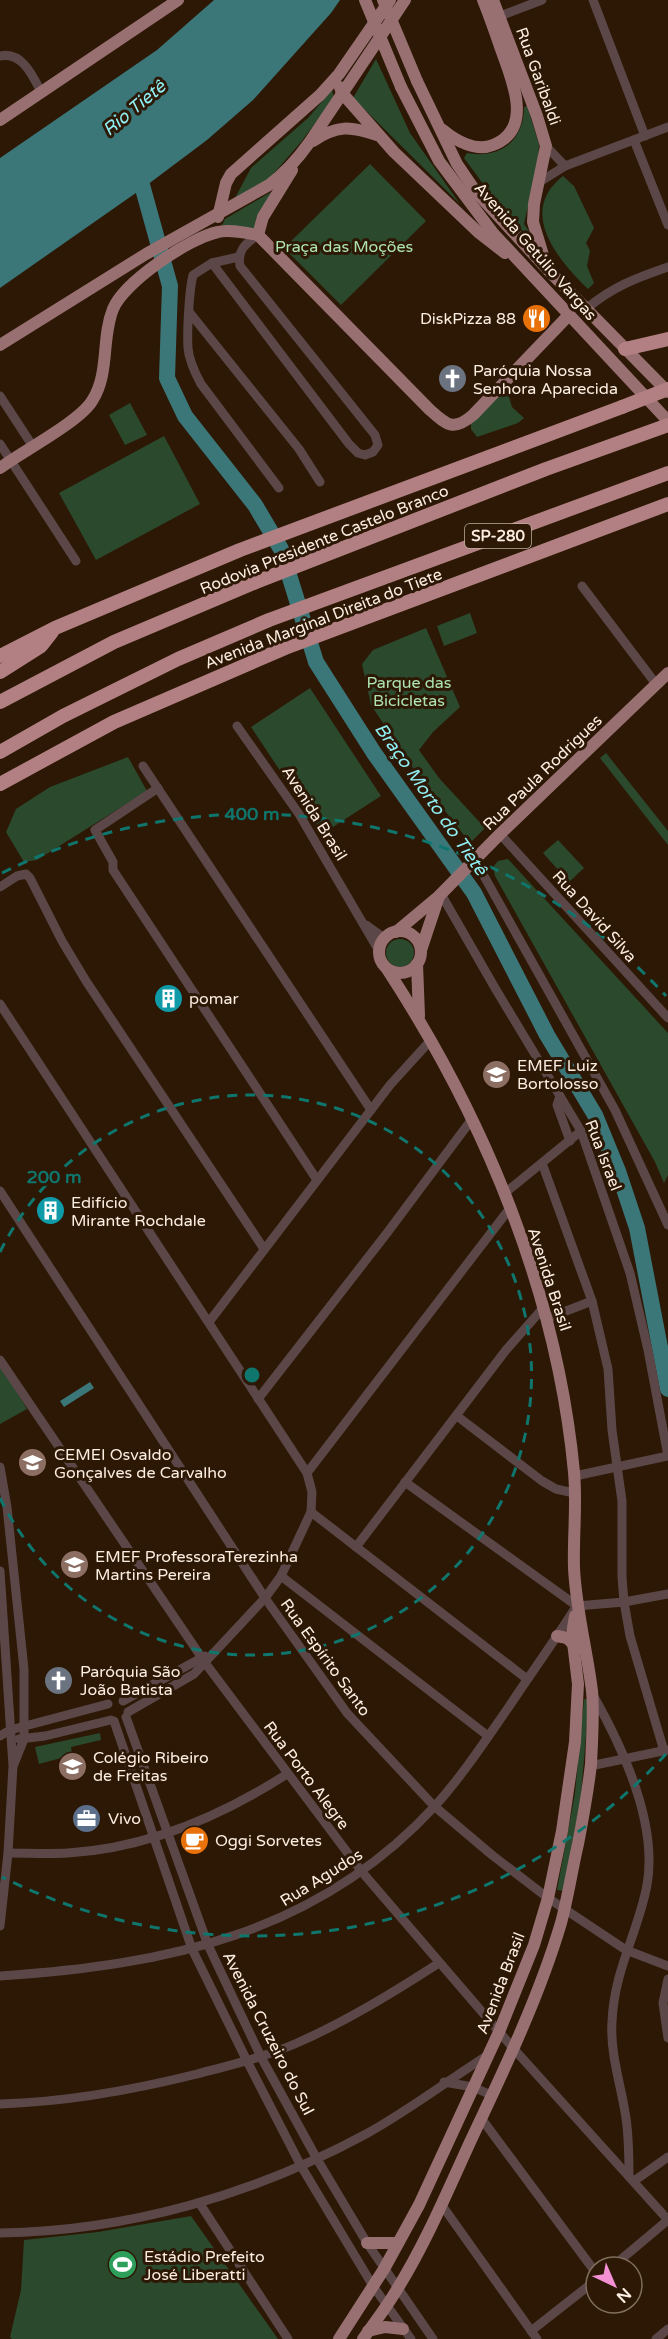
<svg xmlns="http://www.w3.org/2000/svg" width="668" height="2339" viewBox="0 0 668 2339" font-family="'Varela Round',sans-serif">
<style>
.green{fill:#2b492d}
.water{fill:#3b7679}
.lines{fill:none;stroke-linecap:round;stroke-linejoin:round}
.river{stroke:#3b7679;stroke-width:16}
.minor{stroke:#5b4748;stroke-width:9}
.major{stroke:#997072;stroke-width:12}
.highway{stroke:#b28082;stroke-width:14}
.major-bridge{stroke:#997072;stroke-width:12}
.highway-bridge{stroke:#b28082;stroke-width:14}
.ring{fill:none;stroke:#0f766e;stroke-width:3;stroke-dasharray:10 8}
.labels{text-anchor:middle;stroke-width:6;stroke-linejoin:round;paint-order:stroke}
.shield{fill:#2c1804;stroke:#beae9f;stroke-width:1.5}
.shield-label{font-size:15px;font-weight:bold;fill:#fdeee2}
.street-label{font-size:16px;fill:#fdeee2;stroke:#2c1804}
.park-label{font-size:16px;fill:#ade4b0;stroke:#2c1804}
.poi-label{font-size:16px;fill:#fdeee2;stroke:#2c1804;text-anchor:start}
.water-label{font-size:18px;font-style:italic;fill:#90f0f5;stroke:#2c1804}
.centre{fill:#0f766e;stroke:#2c1804;stroke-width:3}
.ring-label{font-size:18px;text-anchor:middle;font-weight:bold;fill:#0f766e;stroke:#2c1804;stroke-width:6;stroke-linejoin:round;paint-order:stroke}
</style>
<rect width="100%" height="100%" fill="#2c1804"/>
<!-- green -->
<g class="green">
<polygon points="376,59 410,133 460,204 353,98"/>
<polygon points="332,90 334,98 301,142 269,179 235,198 251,168 308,118"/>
<path d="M527 106 539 144 538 163 524 224 531 234 528 237 498 204 464 158 467 153C500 159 524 141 524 107Z"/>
<polygon points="370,164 426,221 341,305 284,248"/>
<path d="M563 176 574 186 594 228 586 243 590 251 587 266 594 283 588 289C558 260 517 212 563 176Z"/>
<polygon points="271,192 254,229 222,225 225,219"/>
<polygon points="502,390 509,397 512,407 524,418 518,423 477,437 471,429 471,420"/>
<polygon points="130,403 147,435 125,445 109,415"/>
<polygon points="164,436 200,504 96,560 59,493"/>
<polygon points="470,613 477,633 444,646 437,626"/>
<polygon points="426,628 460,707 433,732 419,750 439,778 485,828 470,843 421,780 371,705 362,664 373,650"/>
<polygon points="310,688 381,796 322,834 251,727"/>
<polygon points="606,753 668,831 668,845 600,758"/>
<polygon points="128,757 147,791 37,860 24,862 6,832 16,809 50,787"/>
<polygon points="558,840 584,868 569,882 543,853"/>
<polygon points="508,859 668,1033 668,1175 664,1183 655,1162 495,876 493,867 498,861"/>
<circle cx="400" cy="953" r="14"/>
<polygon points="0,1363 27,1409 0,1424"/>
<polygon points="584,1699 589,1700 581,1795 564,1891 557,1890 575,1793"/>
<polygon points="100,1733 101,1740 71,1747 72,1755 39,1764 35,1747"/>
<polygon points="191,2216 278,2339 12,2339 10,2337 21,2290 24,2240 98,2232"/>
</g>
<!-- water -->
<g class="water">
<polygon points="214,0 340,0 331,13 253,100 207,140 143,188 0,288 0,158 157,50"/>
<polygon points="90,1382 94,1388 64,1407 60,1401"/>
</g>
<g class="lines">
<!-- river -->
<polyline class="river" points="137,167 170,286 167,378 185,416 255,505 281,549 316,662 374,753 474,893 547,1035 595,1115 618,1171 637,1228 668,1389"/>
<!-- minor -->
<g class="minor">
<polyline points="593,0 645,136"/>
<polyline points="500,16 542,0"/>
<path d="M0 56C22 51 33 76 41 92"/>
<polyline points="634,140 668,225"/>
<polyline points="546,146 565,166"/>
<polyline points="538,183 565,166 668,127"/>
<path d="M238 257 212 263 193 275C189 290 187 332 188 348 189 361 195 373 201 384L279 488"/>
<path d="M212 263 349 444 358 453 365 455 373 452 378 445 375 435 240 266C237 250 246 243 258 235"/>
<path d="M586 309C612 287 636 278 668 267"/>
<polyline points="190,313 299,449 320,482"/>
<polyline points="0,396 32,445"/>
<polyline points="0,444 76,561"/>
<polyline points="582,586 656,684"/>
<polyline points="237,726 299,814 379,951"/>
<polyline points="143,766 371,1110"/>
<polyline points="158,788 95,830 113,862 113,870 317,1180"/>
<polyline points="500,834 668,1018"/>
<polyline points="475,860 615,1110 668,1225"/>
<polyline points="0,887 17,876 26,874 30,878 62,941 86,981 264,1249"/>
<polyline points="441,894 495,988 581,1131 630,1273 648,1350 668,1456 575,1476"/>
<polyline points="366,925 384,938"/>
<polyline points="0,1004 307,1473 312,1492 311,1512 281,1576 265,1598 194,1674 128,1712"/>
<polyline points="560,1096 557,1105 570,1141"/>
<polyline points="542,1163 592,1301 608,1369 612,1430 622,1501 622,1577 624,1602 630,1636 664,1751"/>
<polyline points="0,1191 265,1598 347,1713 434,1806 492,1855 548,1898 626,1950 668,1966"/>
<polyline points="505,1193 581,1131"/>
<polyline points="548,1318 592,1301"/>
<polyline points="209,1322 390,1085 430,1041"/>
<polyline points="0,1360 206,1664 362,1872 513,2048 668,2220"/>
<polyline points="258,1399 387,1233 472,1119"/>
<polyline points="457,1416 542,1481 556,1489 574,1493"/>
<polyline points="0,1467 7,1507 24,1669 24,1739 14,1764"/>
<polyline points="307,1473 510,1208"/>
<polyline points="405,1482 577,1606"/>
<polyline points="311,1512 527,1679"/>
<polyline points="356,1547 506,1350 544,1307"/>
<polyline points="0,1571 13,1766 8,1853 0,1926"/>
<polyline points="281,1576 488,1736"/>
<polyline points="577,1606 624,1602 668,1594"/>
<path d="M593 1695C623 1748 658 1823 647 1885 638 1933 614 1970 612 2022 610 2052 620 2082 625 2112 629 2133 629 2155 629 2176"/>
<polyline points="123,1701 205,1656"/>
<polyline points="126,1717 208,1945 261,2057 317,2159 367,2243 433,2339"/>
<polyline points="114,1721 192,1949 247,2061 301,2166 373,2286 411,2339"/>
<polyline points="0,1736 10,1730 108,1704"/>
<polyline points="19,1739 45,1736 111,1720"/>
<polyline points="590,1766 667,1750"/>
<path d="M8 1853C28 1853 48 1854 68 1853 148 1848 220 1817 287 1774"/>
<path d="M0 1976C167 1965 317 1934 435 1806 462 1776 485 1741 508 1708 530 1675 553 1643 574 1610"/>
<polyline points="668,1979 663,2003 668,2038"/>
<polyline points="444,2082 473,2087 491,2095"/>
<path d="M0 2104C66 2102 133 2090 197 2074 231 2065 265 2057 297 2043 347 2021 394 1992 439 1963"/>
<polyline points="481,2118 596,2273"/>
<polyline points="634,2181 668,2157"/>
<polyline points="200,2204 288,2339"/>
<polyline points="441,2204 537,2339"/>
<path d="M0 2233C128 2231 253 2195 366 2134 408 2111 447 2081 488 2055"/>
<polyline points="612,2267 668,2220"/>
<polyline points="531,2331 596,2280"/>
<polyline points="656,2339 668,2329"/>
</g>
<!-- major -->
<g class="major">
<polyline points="493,0 537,116 546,146 534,204 533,222 546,265"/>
<polyline points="417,81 457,164 476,192 548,270 668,392"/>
<polyline points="340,87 342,93 394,152 478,232 505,253"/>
<polyline points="401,87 439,161 493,233 668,421"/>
<polyline points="0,120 178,0"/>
<path d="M443 130C456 141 476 152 493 145 534 129 512 80 502 52 496 35 490 17 483 0"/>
<path d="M313 141C337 125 350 126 377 135"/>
<polyline points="218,217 226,183 231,174 320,95 339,74 390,0"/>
<polyline points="258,235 263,217 292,170"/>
<path d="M0 345 146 254 269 185C285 173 297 160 309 143L405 0"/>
<path d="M0 468C23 451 79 422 92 401 110 373 101 339 113 309 124 282 189 238 218 232 230 229 246 233 258 235L429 409C447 425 453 432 473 415L568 316"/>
<circle cx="400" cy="952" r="21"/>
<polyline points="396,932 439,896 500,834 668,673"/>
<polyline points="421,950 439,896"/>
<polyline points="417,964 419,1016"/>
<polyline points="557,1636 567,1638 573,1644"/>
<polyline points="367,2243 398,2243"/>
<polyline points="368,2331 385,2327 403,2329"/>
<polyline points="339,2339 384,2269 419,2205 499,2032 534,1945 548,1898 562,1831 575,1742 578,1684 572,1634 575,1616"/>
<path d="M363 2339C374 2323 386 2308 396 2291 426 2243 448 2190 471 2140 504 2070 539 1997 561 1923 568 1897 572 1870 578 1844 583 1818 588 1791 591 1764 592 1741 594 1714 592 1691 587 1650 576 1610 574 1568 573 1536 577 1504 574 1472 557 1292 485 1119 387 969"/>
</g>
<!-- highway -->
<g class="highway">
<polyline points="625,349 668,339"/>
<polyline points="0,656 55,628 240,550 622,407"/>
<polyline points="0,672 41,646 52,632"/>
<polyline points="0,702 114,642 256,582 546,469 668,425"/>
<polyline points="0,752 63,716 178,659 269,620 668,473"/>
<polyline points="0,784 114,722 285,648 668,504"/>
</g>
<!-- major-bridge -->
<g class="major-bridge">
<polyline points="365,0 401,87"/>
<polyline points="383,0 417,81"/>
</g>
<!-- highway-bridge -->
<polyline class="highway-bridge" points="622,407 668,389"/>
</g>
<!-- distance rings -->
<g class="ring">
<path d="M0 1252A280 280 0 1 1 0 1498"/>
<path d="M666 1754A561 561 0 0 1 2 1877M2 873A561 561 0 0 1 666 996"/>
</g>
<!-- icons -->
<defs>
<symbol id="restaurant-disc" viewBox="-11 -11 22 22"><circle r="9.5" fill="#e8710a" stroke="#2c1804"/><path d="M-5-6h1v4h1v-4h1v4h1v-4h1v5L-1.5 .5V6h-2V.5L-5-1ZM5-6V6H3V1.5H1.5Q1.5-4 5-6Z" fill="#fff"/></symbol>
<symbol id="church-disc" viewBox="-11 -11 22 22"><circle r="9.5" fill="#6b7280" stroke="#2c1804"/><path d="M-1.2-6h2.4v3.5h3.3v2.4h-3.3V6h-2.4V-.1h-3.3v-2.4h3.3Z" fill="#fff"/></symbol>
<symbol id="building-disc" viewBox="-11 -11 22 22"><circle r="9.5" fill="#0f9aa8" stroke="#2c1804"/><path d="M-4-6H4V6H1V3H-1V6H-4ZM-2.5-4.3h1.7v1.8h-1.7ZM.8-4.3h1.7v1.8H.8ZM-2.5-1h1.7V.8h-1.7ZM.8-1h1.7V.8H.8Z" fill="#fff"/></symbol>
<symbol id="school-disc" viewBox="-11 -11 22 22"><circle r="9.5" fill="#8d6e63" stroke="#2c1804"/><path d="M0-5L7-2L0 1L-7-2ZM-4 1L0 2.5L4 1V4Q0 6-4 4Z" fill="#fff"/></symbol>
<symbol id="office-disc" viewBox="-11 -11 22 22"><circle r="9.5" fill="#5c6f8a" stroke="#2c1804"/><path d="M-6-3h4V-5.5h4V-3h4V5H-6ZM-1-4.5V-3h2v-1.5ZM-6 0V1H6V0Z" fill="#fff"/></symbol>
<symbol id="cafe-disc" viewBox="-11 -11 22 22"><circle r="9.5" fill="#e8710a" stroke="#2c1804"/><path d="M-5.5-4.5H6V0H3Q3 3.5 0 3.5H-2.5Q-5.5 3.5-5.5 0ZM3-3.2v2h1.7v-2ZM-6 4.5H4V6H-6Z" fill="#fff"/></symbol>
<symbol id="stadium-disc" viewBox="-11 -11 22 22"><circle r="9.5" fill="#2e9e5b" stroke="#2c1804"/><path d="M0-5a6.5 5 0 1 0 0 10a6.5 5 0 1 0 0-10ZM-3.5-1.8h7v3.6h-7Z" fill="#fff"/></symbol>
</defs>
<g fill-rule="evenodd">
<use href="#restaurant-disc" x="520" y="302" width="33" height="33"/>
<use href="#church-disc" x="436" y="362" width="33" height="33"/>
<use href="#building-disc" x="152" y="982" width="33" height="33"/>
<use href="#school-disc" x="480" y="1058" width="33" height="33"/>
<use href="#building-disc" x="34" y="1194" width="33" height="33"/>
<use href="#school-disc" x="16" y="1446" width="33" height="33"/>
<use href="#school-disc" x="58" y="1548" width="33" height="33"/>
<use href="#church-disc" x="42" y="1664" width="33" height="33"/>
<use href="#school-disc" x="56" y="1750" width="33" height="33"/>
<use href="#office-disc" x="70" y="1802" width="33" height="33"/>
<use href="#cafe-disc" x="178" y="1824" width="33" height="33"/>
<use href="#stadium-disc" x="106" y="2248" width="33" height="33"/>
</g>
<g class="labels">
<!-- shield labels -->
<rect class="shield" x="465" y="524" width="66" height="24" rx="4.5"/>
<g class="shield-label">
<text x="498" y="541">SP-280</text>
</g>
<!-- street labels -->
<g class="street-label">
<text transform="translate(539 76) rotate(70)" y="6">Rua Garibaldi</text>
<text transform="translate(536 251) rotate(49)" y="6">Avenida Getúlio Vargas</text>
<text transform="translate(324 539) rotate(-22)" y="6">Rodovia Presidente Castelo Branco</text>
<text transform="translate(323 618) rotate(-21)" y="6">Avenida Marginal Direita do Tiete</text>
<text transform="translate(542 772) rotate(-44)" y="6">Rua Paula Rodrigues</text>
<text transform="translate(315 813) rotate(58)" y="6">Avenida Brasil</text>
<text transform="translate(595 916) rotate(48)" y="6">Rua David Silva</text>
<text transform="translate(604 1155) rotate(69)" y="6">Rua Israel</text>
<text transform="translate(550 1279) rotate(72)" y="6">Avenida Brasil</text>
<text transform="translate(326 1657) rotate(54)" y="6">Rua Espírito Santo</text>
<text transform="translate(307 1775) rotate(53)" y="6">Rua Porto Alegre</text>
<text transform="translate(321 1877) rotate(-32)" y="6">Rua Agudos</text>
<text transform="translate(500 1983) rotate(-69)" y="6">Avenida Brasil</text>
<text transform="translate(269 2033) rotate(63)" y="6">Avenida Cruzeiro do Sul</text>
</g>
<!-- park labels -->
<g class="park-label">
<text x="344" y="252">Praça das Moções</text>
<text x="409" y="688">Parque das<tspan x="409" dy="18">Bicicletas</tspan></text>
</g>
<!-- poi labels -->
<g class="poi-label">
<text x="516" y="324" text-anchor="end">DiskPizza 88</text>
<text x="473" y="376">Paróquia Nossa<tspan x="473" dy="18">Senhora Aparecida</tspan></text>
<text x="189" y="1004">pomar</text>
<text x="517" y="1071">EMEF Luiz<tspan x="517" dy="18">Bortolosso</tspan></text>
<text x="71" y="1208">Edifício<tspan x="71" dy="18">Mirante Rochdale</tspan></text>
<text x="54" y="1460">CEMEI Osvaldo<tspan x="54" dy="18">Gonçalves de Carvalho</tspan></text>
<text x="95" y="1562">EMEF ProfessoraTerezinha<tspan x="95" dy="18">Martins Pereira</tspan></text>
<text x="80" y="1677">Paróquia São<tspan x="80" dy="18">João Batista</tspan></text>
<text x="93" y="1763">Colégio Ribeiro<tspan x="93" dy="18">de Freitas</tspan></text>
<text x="108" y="1824">Vivo</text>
<text x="215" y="1846">Oggi Sorvetes</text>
<text x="144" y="2262">Estádio Prefeito<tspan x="144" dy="18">José Liberatti</tspan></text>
</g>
<!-- water labels -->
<g class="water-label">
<text transform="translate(134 108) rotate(-40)" y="6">Rio Tietê</text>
<text transform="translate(431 799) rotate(55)" y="6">Braço Morto do Tietê</text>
</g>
</g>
<circle cx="252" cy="1375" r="9" class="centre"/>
<g class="ring-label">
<text x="252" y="820">400 m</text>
<text x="54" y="1183">200 m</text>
</g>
<!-- north arrow -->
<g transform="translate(614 2285) rotate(136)"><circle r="28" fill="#2c1804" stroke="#806e5d" stroke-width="1.5"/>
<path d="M0-4.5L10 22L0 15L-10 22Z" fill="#f491d4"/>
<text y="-9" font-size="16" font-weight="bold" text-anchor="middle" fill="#fdeee2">N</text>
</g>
</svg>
